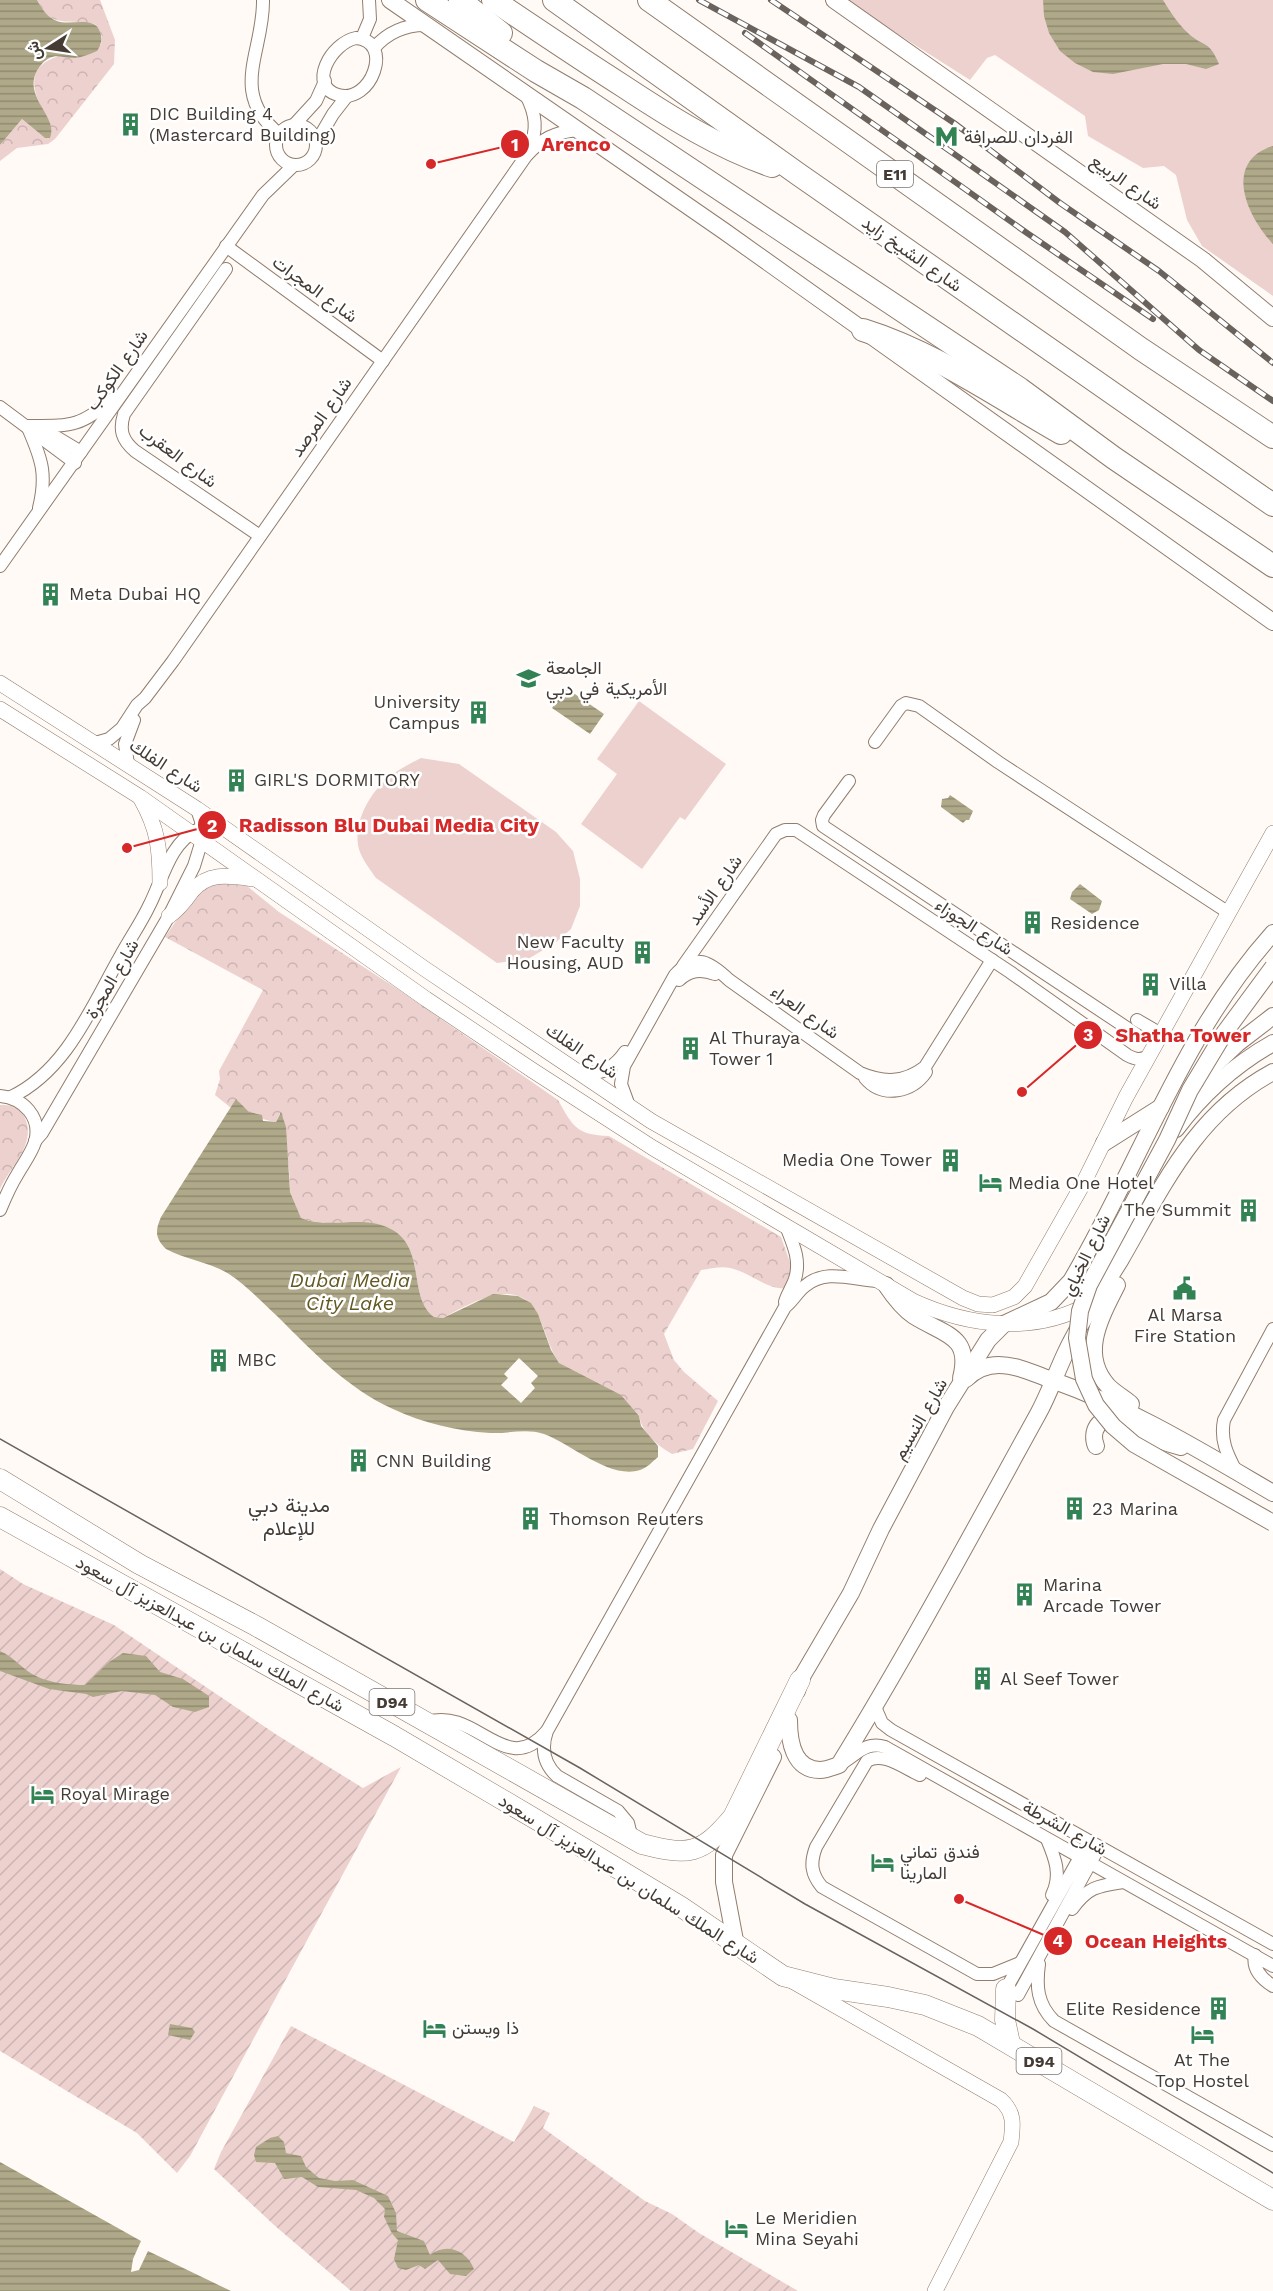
<svg xmlns="http://www.w3.org/2000/svg" width="1273" height="2291" viewBox="0 0 1273 2291" font-family="'Work Sans',Vazirmatn,sans-serif">
<style>
.grass{fill:#ecd1cf}
.park{fill:url(#park-crowns)}
.garden{fill:url(#garden-furrows)}
.water{fill:url(#water-rules)}
.pier{fill:#fffaf6}
.lines{fill:none;stroke-linecap:round;stroke-linejoin:round}
.minor-casing{stroke:#917d6d;stroke-width:14}
.tertiary-casing{stroke:#917d6d;stroke-width:16}
.secondary-casing{stroke:#917d6d;stroke-width:18}
.primary-casing{stroke:#917d6d;stroke-width:21}
.motorway-casing{stroke:#917d6d;stroke-width:24}
.minor{stroke:#fff;stroke-width:12}
.tertiary{stroke:#fff;stroke-width:15}
.secondary{stroke:#fff;stroke-width:16}
.primary{stroke:#fff;stroke-width:20}
.motorway{stroke:#fff;stroke-width:22}
.tram{stroke:#6a625c;stroke-width:1.5}
.rail-casing{stroke:#6a625c;stroke-width:6}
.rail{stroke:#fff;stroke-width:4;stroke-dasharray:11;stroke-linecap:butt}
.secondary-bridge-casing{stroke:#917d6d;stroke-width:18;stroke-linecap:butt}
.secondary-bridge{stroke:#fff;stroke-width:16}
.labels{text-anchor:middle;stroke-width:5;stroke-linejoin:round;paint-order:stroke}
.shield{fill:#fff;stroke:#7c7671;stroke-width:1.5}
.shield-label{font-size:16px;font-weight:bold;fill:#443b34}
.poi-label{font-size:18px;fill:#443b34;stroke:#fff;text-anchor:start}
.street-label{font-size:18px;fill:#443b34;stroke:#fff}
.water-label{font-size:20px;font-style:italic;fill:#625821;stroke:#fff}
.neighbourhood-label{font-size:20px;fill:#443b34;stroke:#fff}
.leader{fill:none;stroke:#d62828;stroke-width:2}
.callout-dot{fill:#d62828;stroke:#fff;stroke-width:2}
.mark-label{font-size:18px;text-anchor:middle;font-weight:bold;fill:#fff}
.callout-label{font-size:20px;text-anchor:middle;font-weight:bold;fill:#d62828;stroke:#fff;stroke-width:5;stroke-linejoin:round;paint-order:stroke}
</style>
<defs>
<pattern id="park-crowns" width="20" height="18" patternUnits="userSpaceOnUse" patternTransform="scale(1.5)"><rect width="20" height="18" fill="#ecd1cf"/><path d="M2 6a3 3 0 1 1 6 0M12 15a3 3 0 1 1 6 0" fill="none" stroke="#ccb4b2"/></pattern>
<pattern id="garden-furrows" width="10" height="10" patternUnits="userSpaceOnUse" patternTransform="scale(1.5)"><rect width="10" height="10" fill="#ecd1cf"/><path d="M-1 1l2-2M0 10L10 0M9 11l2-2" fill="none" stroke="#ccb4b2"/></pattern>
<pattern id="water-rules" width="6" height="5" patternUnits="userSpaceOnUse" patternTransform="scale(1.5)"><rect width="6" height="5" fill="#afa989"/><path d="M0 2.5h6" fill="none" stroke="#908b71"/></pattern>
</defs>
<rect width="100%" height="100%" fill="#fffaf6"/>
<!-- grass -->
<g class="grass">
<polygon points="844,0 1273,0 1273,296 1202,246 1187,220 1176,175 1164,166 1143,168 1088,136 1085,116 995,55 987,58 970,80"/>
<polygon points="639,701 726,764 685,820 680,817 642,869 581,824 617,774 597,759"/>
<path d="M421 758 459 764 556 832 573 851 580 879V906L571 929 555 943 528 959 497 963 376 878C369 868 360 857 358 845 354 819 372 789 392 775 401 768 411 763 421 758Z"/>
</g>
<!-- park -->
<g class="park">
<path d="M37 0H100L115 40 114 64 55 139 48 144 17 148 0 161V145L22 119 45 138 49 121C12 60 51 57 101 45L102 36 95 24C70 18 50 30 37 0Z"/>
<path d="M218 883 247 886 279 912 399 990 558 1100C573 1127 577 1135 609 1136L781 1237 792 1268 789 1288C769 1292 750 1272 730 1268 721 1266 710 1269 701 1270L664 1334 674 1360 684 1372 718 1401 693 1449 672 1454C657 1445 643 1434 639 1416L559 1363C549 1348 546 1331 538 1315 518 1274 471 1303 443 1318L434 1317C407 1297 427 1248 391 1229 363 1215 330 1230 301 1218L290 1192 289 1168 280 1113 276 1122C261 1120 246 1113 237 1100L231 1108 215 1095 220 1079 219 1071 263 990 165 937 193 896Z"/>
<path d="M0 1105C10 1105 19 1106 24 1116 38 1143 11 1165 0 1189Z"/>
</g>
<!-- garden -->
<g class="garden">
<polygon points="0,1569 23,1584 114,1625 277,1735 363,1788 401,1767 190,2156 177,2173 137,2133 0,2051"/>
<polygon points="291,2026 514,2142 534,2106 550,2113 543,2128 645,2201 672,2214 699,2233 798,2291 351,2291 274,2225 214,2169 221,2152"/>
</g>
<!-- water -->
<g class="water">
<path d="M0 0H37C41 8 48 18 57 21 70 26 95 15 100 32 103 39 101 45 97 51 90 54 83 57 75 58 60 58 53 51 41 65 17 94 60 116 50 138H45L22 119 0 145Z"/>
<path d="M1043 0H1163C1171 13 1178 24 1189 34 1205 48 1209 40 1219 64L1206 69 1186 64H1163L1113 74 1093 72 1075 63 1060 51 1049 33 1044 16Z"/>
<path d="M1273 146V244C1247 217 1222 162 1273 146Z"/>
<polygon points="566,688 604,714 590,734 552,708"/>
<polygon points="950,795 973,811 969,820 966,820 963,823 941,807 942,799 948,798"/>
<polygon points="1080,884 1102,901 1099,910 1092,914 1070,899 1072,892"/>
<path d="M236 1099 249 1112 262 1115 263 1121 276 1122 281 1112 286 1127 290 1192 301 1218C330 1230 362 1214 391 1229 427 1248 407 1297 434 1317L443 1318 493 1294 518 1296 531 1303 538 1314 551 1350 559 1363 621 1395 639 1416 641 1426 658 1446V1457C652 1462 647 1468 640 1470 610 1480 570 1443 544 1434 526 1428 508 1434 490 1433 457 1431 423 1423 393 1409 348 1389 312 1351 277 1316 262 1302 247 1286 229 1274 210 1262 186 1260 166 1249 155 1238 155 1231 161 1217Z"/>
<path d="M0 1651C14 1657 23 1670 36 1676 50 1683 70 1685 85 1685L109 1662 123 1653 146 1656 160 1672 183 1679 209 1696V1707L195 1712 173 1707 155 1695 122 1691 93 1697 86 1694 49 1689 0 1671Z"/>
<polygon points="170,2024 192,2028 195,2032 190,2040 168,2035"/>
<path d="M278 2136 284 2142 286 2153 301 2156 306 2167 319 2178 335 2181 353 2180 388 2196 396 2213 397 2231 424 2241 430 2255C446 2242 467 2250 474 2269L466 2276 450 2274 438 2260 425 2269 419 2265 406 2270 398 2268 394 2259 398 2240C390 2233 389 2226 384 2217L385 2209 374 2198 356 2190 318 2187 302 2177 284 2179 275 2163 256 2162 254 2155 256 2147 270 2138Z"/>
<polygon points="0,2162 141,2241 133,2259 131,2272 139,2270 148,2251 231,2291 0,2291"/>
</g>
<!-- pier -->
<polygon class="pier" points="519,1358 538,1376 531,1383 535,1388 521,1403 501,1385 508,1378 504,1374"/>
<g class="lines">
<defs>
<g id="minor">
<path d="M263 0C264 52 228 92 279 134"/>
<path d="M356 38C395 41 371 105 338 95 307 86 331 43 356 38Z"/>
<polyline points="362,38 370,19 369,0"/>
<path d="M374 48C388 32 404 25 425 25"/>
<path d="M526 95C536 114 538 130 529 150"/>
<circle cx="296" cy="145" r="20"/>
<polyline points="294,125 316,101 325,81"/>
<polyline points="316,143 333,114 347,96"/>
<polyline points="226,246 383,361"/>
<path d="M226 269 124 414C119 430 122 440 135 451L260 536"/>
<polyline points="0,407 75,463"/>
<path d="M27 426C75 426 78 427 116 397"/>
<polyline points="37,429 56,437 81,452"/>
<path d="M29 430C42 460 47 475 39 508"/>
<polyline points="0,566 263,195 293,166"/>
<polyline points="875,742 901,706 906,703 919,706 998,762 1229,913"/>
<path d="M95 743 109 739 122 728 137 705 145 698 173 661 526 156C541 139 555 132 578 130"/>
<polyline points="128,764 125,744 134,720"/>
<polyline points="849,781 824,815 822,820 823,826 1136,1034"/>
<path d="M683 966 776 834 785 830H796L1010 972 1127 1055C1136 1060 1141 1060 1149 1056"/>
<path d="M679 980C690 970 701 969 715 974"/>
<polyline points="1137,1020 1161,1034"/>
<path d="M579 1071C599 1077 614 1068 625 1052"/>
<path d="M865 1078C883 1099 912 1092 926 1072"/>
<path d="M0 1096C23 1098 42 1117 35 1142 31 1154 23 1164 17 1175 10 1186 5 1198 0 1210"/>
<path d="M11 1097C66 1071 91 1008 120 957 129 940 141 923 149 906 163 879 169 844 197 830"/>
<path d="M629 1106 621 1084 624 1066 675 975C695 952 710 962 729 980L860 1073C884 1083 904 1083 925 1067L992 960"/>
<polyline points="35,1141 42,1133 169,916 194,866 202,840 201,821 197,809"/>
<path d="M785 1302C787 1294 792 1288 795 1279 801 1260 793 1244 786 1226"/>
<path d="M1236 1471C1227 1454 1220 1440 1224 1420L1273 1329"/>
<polyline points="875,1707 882,1723 891,1730 1273,1944"/>
<path d="M428 1722C476 1707 506 1779 546 1732"/>
<path d="M842 1763C857 1754 866 1741 885 1747L1273 1966"/>
<path d="M920 1775C904 1768 883 1751 867 1761L816 1847C810 1863 811 1874 822 1887L977 1974H993L1020 1963"/>
<path d="M632 1839 628 1823 618 1811 557 1776C543 1763 541 1748 547 1731L785 1307C793 1301 797 1292 805 1286 826 1268 853 1280 878 1281"/>
<path d="M1047 1839C1055 1858 1062 1875 1052 1895"/>
<polyline points="1089,1841 1006,1989 1018,1995 1099,1847"/>
<path d="M1072 1909C1088 1887 1097 1886 1123 1882"/>
<path d="M1255 1955C1252 1969 1262 1979 1273 1986"/>
<path d="M1039 1964C1036 1986 1037 2004 1054 2021L1273 2145"/>
</g>
<g id="tertiary">
<polyline points="0,683 197,809 425,969 651,1121 963,1298 978,1304 993,1305 1014,1297 1025,1286 1084,1182 1126,1097 1273,833"/>
<path d="M0 709 140 797 426 999 532 1070 653 1148 913 1301C968 1326 1033 1335 1089 1304"/>
<path d="M141 799C158 829 160 849 160 883"/>
<path d="M169 916C179 909 185 901 192 891 209 871 231 876 254 879"/>
<path d="M794 1982 1001 2100C1015 2113 1013 2125 1011 2142L935 2291"/>
</g>
<g id="secondary">
<polyline points="390,0 724,231 1273,622"/>
<polyline points="834,0 1203,260 1273,318"/>
<polyline points="1201,1078 1238,1043 1273,1016"/>
<path d="M1176 1129C1203 1093 1234 1065 1273 1043"/>
<polyline points="1104,1143 1161,1107"/>
<path d="M886 1285C894 1297 902 1308 914 1316 944 1335 972 1335 961 1378"/>
<path d="M1117 1285C1101 1317 1079 1354 1108 1386 1115 1393 1124 1398 1131 1404"/>
<path d="M966 1379C975 1370 986 1365 999 1365 1017 1365 1035 1374 1052 1380 1131 1408 1201 1451 1273 1493"/>
<path d="M1096 1446C1090 1432 1099 1415 1116 1420 1123 1422 1130 1427 1137 1431 1151 1438 1166 1443 1181 1447"/>
<path d="M797 1691 800 1680 851 1593 881 1529 946 1407 988 1340 1004 1324 1051 1302 1071 1281C1139 1166 1182 1034 1273 933"/>
<path d="M789 1720C789 1740 793 1770 820 1770 826 1770 833 1767 839 1765 909 1651 973 1532 1038 1414 1049 1394 1056 1373 1066 1352 1081 1320 1102 1290 1121 1259 1163 1186 1195 1114 1273 1072"/>
<polyline points="736,1946 724,1882 724,1855 773,1757"/>
</g>
<g id="primary">
<path d="M0 1479 139 1564 256 1626 642 1844C689 1856 701 1855 733 1817L800 1680"/>
<polyline points="0,1517 394,1736 537,1820 680,1906 783,1976 834,1989 888,1997 925,2005 978,2026 1273,2200"/>
<polyline points="1006,1989 1005,2020 1010,2043"/>
</g>
<g id="motorway">
<polyline points="427,0 536,71 583,98 1020,389 1114,458 1273,566"/>
<polyline points="460,0 501,33"/>
<path d="M493 0C536 29 579 58 623 86 670 117 719 148 772 166"/>
<polyline points="554,0 798,174 1273,505"/>
<polyline points="649,0 1141,349 1273,437"/>
<path d="M863 330C934 352 996 396 1061 433"/>
</g>
</defs>
<!-- minor casing -->
<use href="#minor" class="minor-casing"/>
<!-- tertiary casing -->
<use href="#tertiary" class="tertiary-casing"/>
<!-- secondary casing -->
<use href="#secondary" class="secondary-casing"/>
<!-- primary casing -->
<use href="#primary" class="primary-casing"/>
<!-- motorway casing -->
<use href="#motorway" class="motorway-casing"/>
<!-- minor -->
<use href="#minor" class="minor"/>
<!-- tertiary -->
<use href="#tertiary" class="tertiary"/>
<!-- secondary -->
<use href="#secondary" class="secondary"/>
<!-- primary -->
<use href="#primary" class="primary"/>
<!-- motorway -->
<use href="#motorway" class="motorway"/>
<!-- tram -->
<polyline class="tram" points="0,1439 580,1768 805,1904 1033,2029 1273,2173"/>
<defs>
<g id="rail">
<polyline points="699,0 859,87 1065,232 1199,350 1273,401"/>
<polyline points="771,0 954,123 1060,203 1159,271 1273,363"/>
<polyline points="745,33 1027,233 1153,319"/>
</g>
</defs>
<!-- rail casing -->
<use href="#rail" class="rail-casing"/>
<!-- rail -->
<use href="#rail" class="rail"/>
<defs>
<polyline id="secondary-bridge" points="1273,967 1225,1032 1190,1090 1167,1140 1089,1285 1080,1311 1077,1338 1084,1379 1096,1405 1113,1426 1134,1444 1273,1523"/>
</defs>
<!-- secondary-bridge casing -->
<use href="#secondary-bridge" class="secondary-bridge-casing"/>
<!-- secondary-bridge -->
<use href="#secondary-bridge" class="secondary-bridge"/>
</g>
<!-- icons -->
<defs>
<symbol id="building-bare" viewBox="-9 -9 18 18"><path d="M-4-6H4V6H1V3H-1V6H-4ZM-2.5-4.3h1.7v1.8h-1.7ZM.8-4.3h1.7v1.8H.8ZM-2.5-1h1.7V.8h-1.7ZM.8-1h1.7V.8H.8Z" fill="#328253" stroke="#fff" stroke-width="2.5" paint-order="stroke"/></symbol>
<symbol id="metro-bare" viewBox="-9 -9 18 18"><path d="M-5.5 5V-5H-3L0 0L3-5H5.5V5H3V-.5L0 4L-3-.5V5Z" fill="#328253" stroke="#fff" stroke-width="2.5" paint-order="stroke"/></symbol>
<symbol id="university-bare" viewBox="-9 -9 18 18"><path d="M0-5L7-2L0 1L-7-2ZM-4 1L0 2.5L4 1V4Q0 6-4 4Z" fill="#328253" stroke="#fff" stroke-width="2.5" paint-order="stroke"/></symbol>
<symbol id="hotel-bare" viewBox="-9 -9 18 18"><path d="M-6-4.5h1.5V1H6V5H4.5V3h-9V5H-6ZM-4 0a1.8 1.8 0 1 1 3.6 0ZM.5 0V-2.5h3Q6-2.5 6 0Z" fill="#328253" stroke="#fff" stroke-width="2.5" paint-order="stroke"/></symbol>
<symbol id="civic-bare" viewBox="-9 -9 18 18"><path d="M-.6-6.5H3V-4.5H.6V-3L4-1V1h2V6H-6V1h2V-1L-.6-3ZM-1.2 2.5V6h2.4V2.5Z" fill="#328253" stroke="#fff" stroke-width="2.5" paint-order="stroke"/></symbol>
</defs>
<g fill-rule="evenodd">
<use href="#building-bare" x="114" y="108" width="33" height="33"/>
<use href="#metro-bare" x="930" y="120" width="33" height="33"/>
<use href="#building-bare" x="34" y="578" width="33" height="33"/>
<use href="#university-bare" x="512" y="662" width="33" height="33"/>
<use href="#building-bare" x="462" y="696" width="33" height="33"/>
<use href="#building-bare" x="220" y="764" width="33" height="33"/>
<use href="#building-bare" x="1016" y="906" width="33" height="33"/>
<use href="#building-bare" x="626" y="936" width="33" height="33"/>
<use href="#building-bare" x="1134" y="968" width="33" height="33"/>
<use href="#building-bare" x="674" y="1032" width="33" height="33"/>
<use href="#building-bare" x="934" y="1144" width="33" height="33"/>
<use href="#hotel-bare" x="974" y="1166" width="33" height="33"/>
<use href="#building-bare" x="1232" y="1194" width="33" height="33"/>
<use href="#civic-bare" x="1168" y="1272" width="33" height="33"/>
<use href="#building-bare" x="202" y="1344" width="33" height="33"/>
<use href="#building-bare" x="342" y="1444" width="33" height="33"/>
<use href="#building-bare" x="1058" y="1492" width="33" height="33"/>
<use href="#building-bare" x="514" y="1502" width="33" height="33"/>
<use href="#building-bare" x="1008" y="1578" width="33" height="33"/>
<use href="#building-bare" x="966" y="1662" width="33" height="33"/>
<use href="#hotel-bare" x="26" y="1778" width="33" height="33"/>
<use href="#hotel-bare" x="866" y="1846" width="33" height="33"/>
<use href="#building-bare" x="1202" y="1992" width="33" height="33"/>
<use href="#hotel-bare" x="418" y="2012" width="33" height="33"/>
<use href="#hotel-bare" x="1186" y="2018" width="33" height="33"/>
<use href="#hotel-bare" x="720" y="2212" width="33" height="33"/>
</g>
<g class="labels">
<!-- shield labels -->
<g class="shield">
<rect x="877" y="161" width="36" height="26" rx="4.5"/>
<rect x="369.5" y="1689" width="45" height="26" rx="4.5"/>
<rect x="1016.5" y="2048" width="45" height="26" rx="4.5"/>
</g>
<g class="shield-label">
<text x="895" y="180">E11</text>
<text x="392" y="1708">D94</text>
<text x="1039" y="2067">D94</text>
</g>
<!-- poi labels -->
<g class="poi-label">
<text x="149" y="120">DIC Building 4<tspan x="149" dy="21">(Mastercard Building)</tspan></text>
<text x="964" y="143">الفردان للصرافة</text>
<text x="69" y="600">Meta Dubai HQ</text>
<text x="546" y="674">الجامعة<tspan x="546" dy="21">الأمريكية في دبي</tspan></text>
<text x="460" y="708" text-anchor="end">University<tspan x="460" dy="21">Campus</tspan></text>
<text x="254" y="786">GIRL'S DORMITORY</text>
<text x="1050" y="929">Residence</text>
<text x="624" y="948" text-anchor="end">New Faculty<tspan x="624" dy="21">Housing, AUD</tspan></text>
<text x="1169" y="990">Villa</text>
<text x="709" y="1044">Al Thuraya<tspan x="709" dy="21">Tower 1</tspan></text>
<text x="932" y="1166" text-anchor="end">Media One Tower</text>
<text x="1008" y="1189">Media One Hotel</text>
<text x="1231" y="1216" text-anchor="end">The Summit</text>
<text x="1185" y="1321" text-anchor="middle">Al Marsa<tspan x="1185" dy="21">Fire Station</tspan></text>
<text x="237" y="1366">MBC</text>
<text x="376" y="1467">CNN Building</text>
<text x="1092" y="1515">23 Marina</text>
<text x="549" y="1525">Thomson Reuters</text>
<text x="1043" y="1591">Marina<tspan x="1043" dy="21">Arcade Tower</tspan></text>
<text x="1000" y="1685">Al Seef Tower</text>
<text x="60" y="1800">Royal Mirage</text>
<text x="900" y="1858">فندق تماني<tspan x="900" dy="21">المارينا</tspan></text>
<text x="1201" y="2015" text-anchor="end">Elite Residence</text>
<text x="452" y="2034">ذا ويستن</text>
<text x="1202" y="2066" text-anchor="middle">At The<tspan x="1202" dy="21">Top Hostel</tspan></text>
<text x="755" y="2224">Le Meridien<tspan x="755" dy="21">Mina Seyahi</tspan></text>
</g>
<!-- street labels -->
<g class="street-label">
<text transform="translate(1126 182) rotate(35)" y="6">شارع الربيع</text>
<text transform="translate(912 254) rotate(35)" y="6">شارع الشيخ زايد</text>
<text transform="translate(315 289) rotate(36)" y="6">شارع المجرات</text>
<text transform="translate(117 370) rotate(-55)" y="6">شارع الكوكب</text>
<text transform="translate(321 417) rotate(-55)" y="6">شارع المرصد</text>
<text transform="translate(178 456) rotate(37)" y="6">شارع العقرب</text>
<text transform="translate(166 766) rotate(33)" y="6">شارع الفلك</text>
<text transform="translate(715 890) rotate(-55)" y="6">شارع الأسد</text>
<text transform="translate(974 927) rotate(33)" y="6">شارع الجوزاء</text>
<text transform="translate(112 979) rotate(-60)" y="6">شارع المجرة</text>
<text transform="translate(805 1012) rotate(35)" y="6">شارع العراء</text>
<text transform="translate(582 1051) rotate(34)" y="6">شارع الفلك</text>
<text transform="translate(1086 1255) rotate(-64)" y="6">شارع الخياي</text>
<text transform="translate(920 1419) rotate(-60)" y="6">شارع النسيم</text>
<text transform="translate(210 1634) rotate(29)" y="6">شارع الملك سلمان بن عبدالعزيز آل سعود</text>
<text transform="translate(1065 1828) rotate(29)" y="6">شارع الشرطة</text>
<text transform="translate(629 1879) rotate(32)" y="6">شارع الملك سلمان بن عبدالعزيز آل سعود</text>
</g>
<!-- water labels -->
<g class="water-label">
<text x="350" y="1287">Dubai Media<tspan x="350" dy="23">City Lake</tspan></text>
</g>
<!-- neighbourhood labels -->
<g class="neighbourhood-label">
<text x="289" y="1512">مدينة دبي<tspan x="289" dy="23">للإعلام</tspan></text>
</g>
</g>
<!-- callouts -->
<path class="leader" d="M431 164L515 144M127 848L212 825M1022 1092L1088 1035M959 1899L1058 1941"/>
<g class="callout-dot">
<circle cx="431" cy="164" r="6"/>
<circle cx="127" cy="848" r="6"/>
<circle cx="1022" cy="1092" r="6"/>
<circle cx="959" cy="1899" r="6"/>
<circle cx="515" cy="144" r="15"/>
<circle cx="212" cy="825" r="15"/>
<circle cx="1088" cy="1035" r="15"/>
<circle cx="1058" cy="1941" r="15"/>
</g>
<g class="mark-label">
<text x="515" y="151">1</text>
<text x="212" y="832">2</text>
<text x="1088" y="1041">3</text>
<text x="1058" y="1947">4</text>
</g>
<g class="callout-label">
<text x="576" y="151">Arenco</text>
<text x="389" y="832">Radisson Blu Dubai Media City</text>
<text x="1183" y="1042">Shatha Tower</text>
<text x="1156" y="1948">Ocean Heights</text>
</g>
<!-- north arrow -->
<g transform="translate(48 48) rotate(258)" stroke="#ffffff" stroke-width="4.5" paint-order="stroke">
<path d="M0-4.5L10 22L0 15L-10 22Z" fill="#443b34"/>
<text y="-9" font-size="16" font-weight="bold" text-anchor="middle" fill="#443b34">ش</text>
</g>
</svg>
